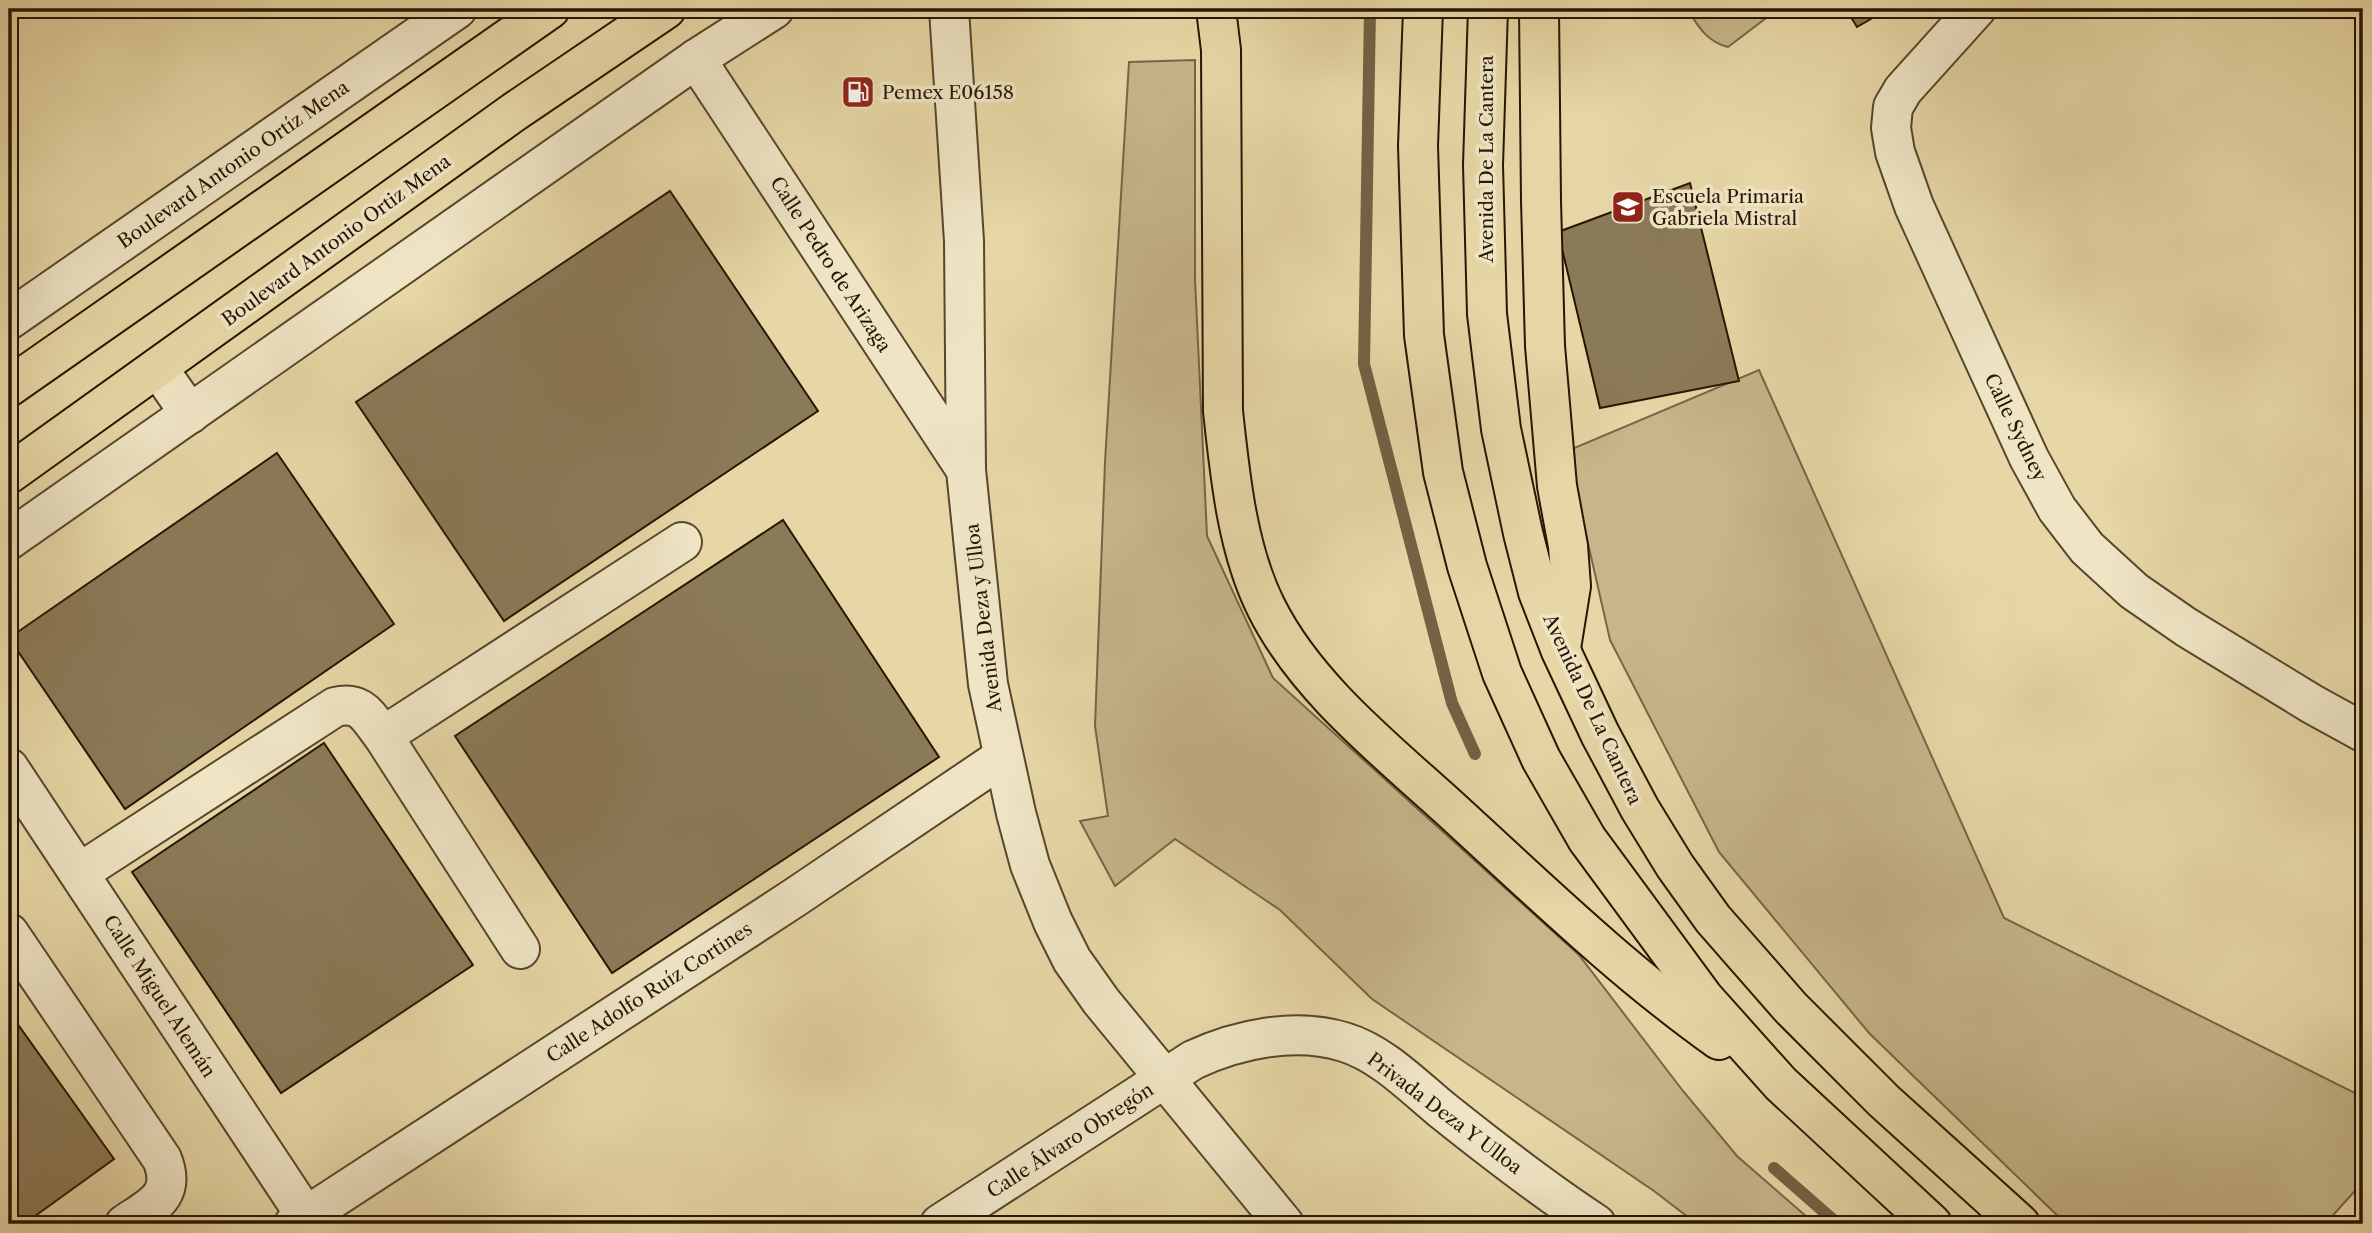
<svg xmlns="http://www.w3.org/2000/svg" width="2372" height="1233" viewBox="0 0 2372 1233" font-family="'Libre Caslon Text',serif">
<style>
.green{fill:#c6b68a;stroke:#766646;stroke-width:2}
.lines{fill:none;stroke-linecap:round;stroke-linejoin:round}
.stream{stroke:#736244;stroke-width:12}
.building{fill:#8b7a58;stroke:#271603;stroke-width:2}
.minor-casing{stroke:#57462c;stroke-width:42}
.major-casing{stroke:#271603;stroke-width:42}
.minor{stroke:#efe5c5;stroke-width:38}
.major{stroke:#e7d7a6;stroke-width:38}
.labels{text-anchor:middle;stroke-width:7;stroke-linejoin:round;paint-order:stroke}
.poi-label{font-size:19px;fill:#271603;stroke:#efe5c5;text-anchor:start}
.street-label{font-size:19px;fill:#271603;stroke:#efe5c5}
</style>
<rect width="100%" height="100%" fill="#e7d7a6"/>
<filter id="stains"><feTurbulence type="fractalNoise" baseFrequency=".00286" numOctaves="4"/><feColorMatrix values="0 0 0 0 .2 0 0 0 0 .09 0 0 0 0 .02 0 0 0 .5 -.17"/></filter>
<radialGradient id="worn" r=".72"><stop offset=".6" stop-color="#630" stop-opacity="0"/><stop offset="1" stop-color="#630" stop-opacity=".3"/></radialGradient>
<!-- green -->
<g class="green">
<path d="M1687 9H1778L1728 47C1707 42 1698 26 1687 9Z"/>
<polygon points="1195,60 1195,279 1207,536 1273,678 1579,955 1683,1091 1737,1156 1815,1224 1697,1224 1654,1191 1372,999 1280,910 1175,839 1115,886 1080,821 1108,816 1095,726 1105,462 1129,62"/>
<polygon points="1759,370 2004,918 2363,1097 2363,1182 2325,1224 2065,1223 1869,1033 1719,852 1610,640 1567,451"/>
</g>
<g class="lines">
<!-- stream -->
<g class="stream">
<polyline points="1370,9 1364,364 1452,703 1475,754"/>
<polyline points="1774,1168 1838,1224"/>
</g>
</g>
<!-- building -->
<g class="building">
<polygon points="1846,9 1888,9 1857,27"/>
<polygon points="1690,183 1739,381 1600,408 1558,232"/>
<polygon points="670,191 818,411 504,621 356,402"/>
<polygon points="277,453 394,624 125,809 9,638"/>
<polygon points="783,520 939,757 612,973 455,736"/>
<polygon points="324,743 473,965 281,1093 132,872"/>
<polygon points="9,1012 114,1159 24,1224 9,1224"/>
</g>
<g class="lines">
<defs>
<g id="minor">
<polyline points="949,9 964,241 966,470 988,684 1016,813 1030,865 1053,922 1072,960 1101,1001 1284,1224"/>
<polyline points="1976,9 1903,90 1893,107 1891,128 1895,152 1914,206 2029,458 2057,509 2087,548 2134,591 2186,627 2312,704 2363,732"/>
<polyline points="696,59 966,470"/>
<polyline points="9,320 457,9"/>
<polyline points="158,368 190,414"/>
<polyline points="9,540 696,59 774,9"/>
<polyline points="383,736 682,542"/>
<polyline points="9,768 311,1224"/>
<path d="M79 873 335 707C362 700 368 717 383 736L520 949"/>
<path d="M9 933 162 1159C177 1196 152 1206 125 1224"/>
<polyline points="294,1224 794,898 1003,757"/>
<path d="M940 1224 1193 1060C1238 1039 1295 1027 1344 1042 1381 1053 1412 1085 1441 1109 1491 1149 1542 1189 1596 1224"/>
</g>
<g id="major">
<path d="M1216 9 1221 50 1223 411C1230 475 1237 549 1266 607 1307 690 1391 754 1458 816 1542 893 1626 974 1719 1040"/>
<polyline points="1423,9 1418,146 1424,335 1443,472 1467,566 1502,673 1541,759 1587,839 1704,998 1781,1084 1932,1224"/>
<polyline points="1488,9 1483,165 1487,314 1501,429 1523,533 1538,592 1561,651 1600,734 1640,809 1675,866 1713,919 1791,1008 1884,1101 2020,1224"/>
<polyline points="1539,9 1541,201 1545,346 1557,486 1568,546 1571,586 1561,648"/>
<polyline points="9,387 550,9"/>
<polyline points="9,474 514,112 666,9"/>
</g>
</defs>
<!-- minor casing -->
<use href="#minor" class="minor-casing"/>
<!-- major casing -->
<use href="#major" class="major-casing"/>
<!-- minor -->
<use href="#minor" class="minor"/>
<!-- major -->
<use href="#major" class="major"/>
</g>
<!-- icons -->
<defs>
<symbol id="fuel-square" viewBox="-11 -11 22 22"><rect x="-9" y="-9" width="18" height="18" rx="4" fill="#8f2418" stroke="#efe5c5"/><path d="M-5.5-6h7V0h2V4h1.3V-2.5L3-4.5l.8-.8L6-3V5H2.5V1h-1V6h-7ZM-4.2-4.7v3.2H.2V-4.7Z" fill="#fff"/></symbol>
<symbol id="school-square" viewBox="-11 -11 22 22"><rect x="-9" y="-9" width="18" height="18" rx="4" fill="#8f2418" stroke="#efe5c5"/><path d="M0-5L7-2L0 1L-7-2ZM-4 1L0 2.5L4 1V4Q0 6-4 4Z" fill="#fff"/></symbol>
</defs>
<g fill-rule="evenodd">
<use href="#fuel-square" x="839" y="73" width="38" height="38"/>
<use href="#school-square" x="1609" y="188" width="38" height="38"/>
</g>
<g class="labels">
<!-- poi labels -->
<g class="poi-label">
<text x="882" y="99">Pemex E06158</text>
<text x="1652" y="203">Escuela Primaria<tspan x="1652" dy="22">Gabriela Mistral</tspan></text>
</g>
<!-- street labels -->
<g class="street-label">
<text transform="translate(1486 159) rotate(-90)" y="7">Avenida De La Cantera</text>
<text transform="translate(233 164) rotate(-35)" y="7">Boulevard Antonio Ortíz Mena</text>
<text transform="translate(336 240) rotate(-36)" y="7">Boulevard Antonio Ortiz Mena</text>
<text transform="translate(831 264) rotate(57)" y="7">Calle Pedro de Arizaga</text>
<text transform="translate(2016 427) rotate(64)" y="7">Calle Sydney</text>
<text transform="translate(983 618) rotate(-97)" y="7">Avenida Deza y Ulloa</text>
<text transform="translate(1593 709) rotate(65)" y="7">Avenida De La Cantera</text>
<text transform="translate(649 992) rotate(-33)" y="7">Calle Adolfo Ruíz Cortines</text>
<text transform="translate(160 996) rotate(57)" y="7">Calle Miguel Alemán</text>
<text transform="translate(1445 1113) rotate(37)" y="7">Privada Deza Y Ulloa</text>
<text transform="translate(1070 1140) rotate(-33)" y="7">Calle Álvaro Obregón</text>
</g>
</g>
<!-- margin -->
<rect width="2372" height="1233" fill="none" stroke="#e7d7a6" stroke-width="35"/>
<rect x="10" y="10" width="2351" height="1212" fill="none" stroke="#271603" stroke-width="3.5"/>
<rect x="18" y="18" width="2337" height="1198" fill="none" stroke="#271603" stroke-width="2"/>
<rect width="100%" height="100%" filter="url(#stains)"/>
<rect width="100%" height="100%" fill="url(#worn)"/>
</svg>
